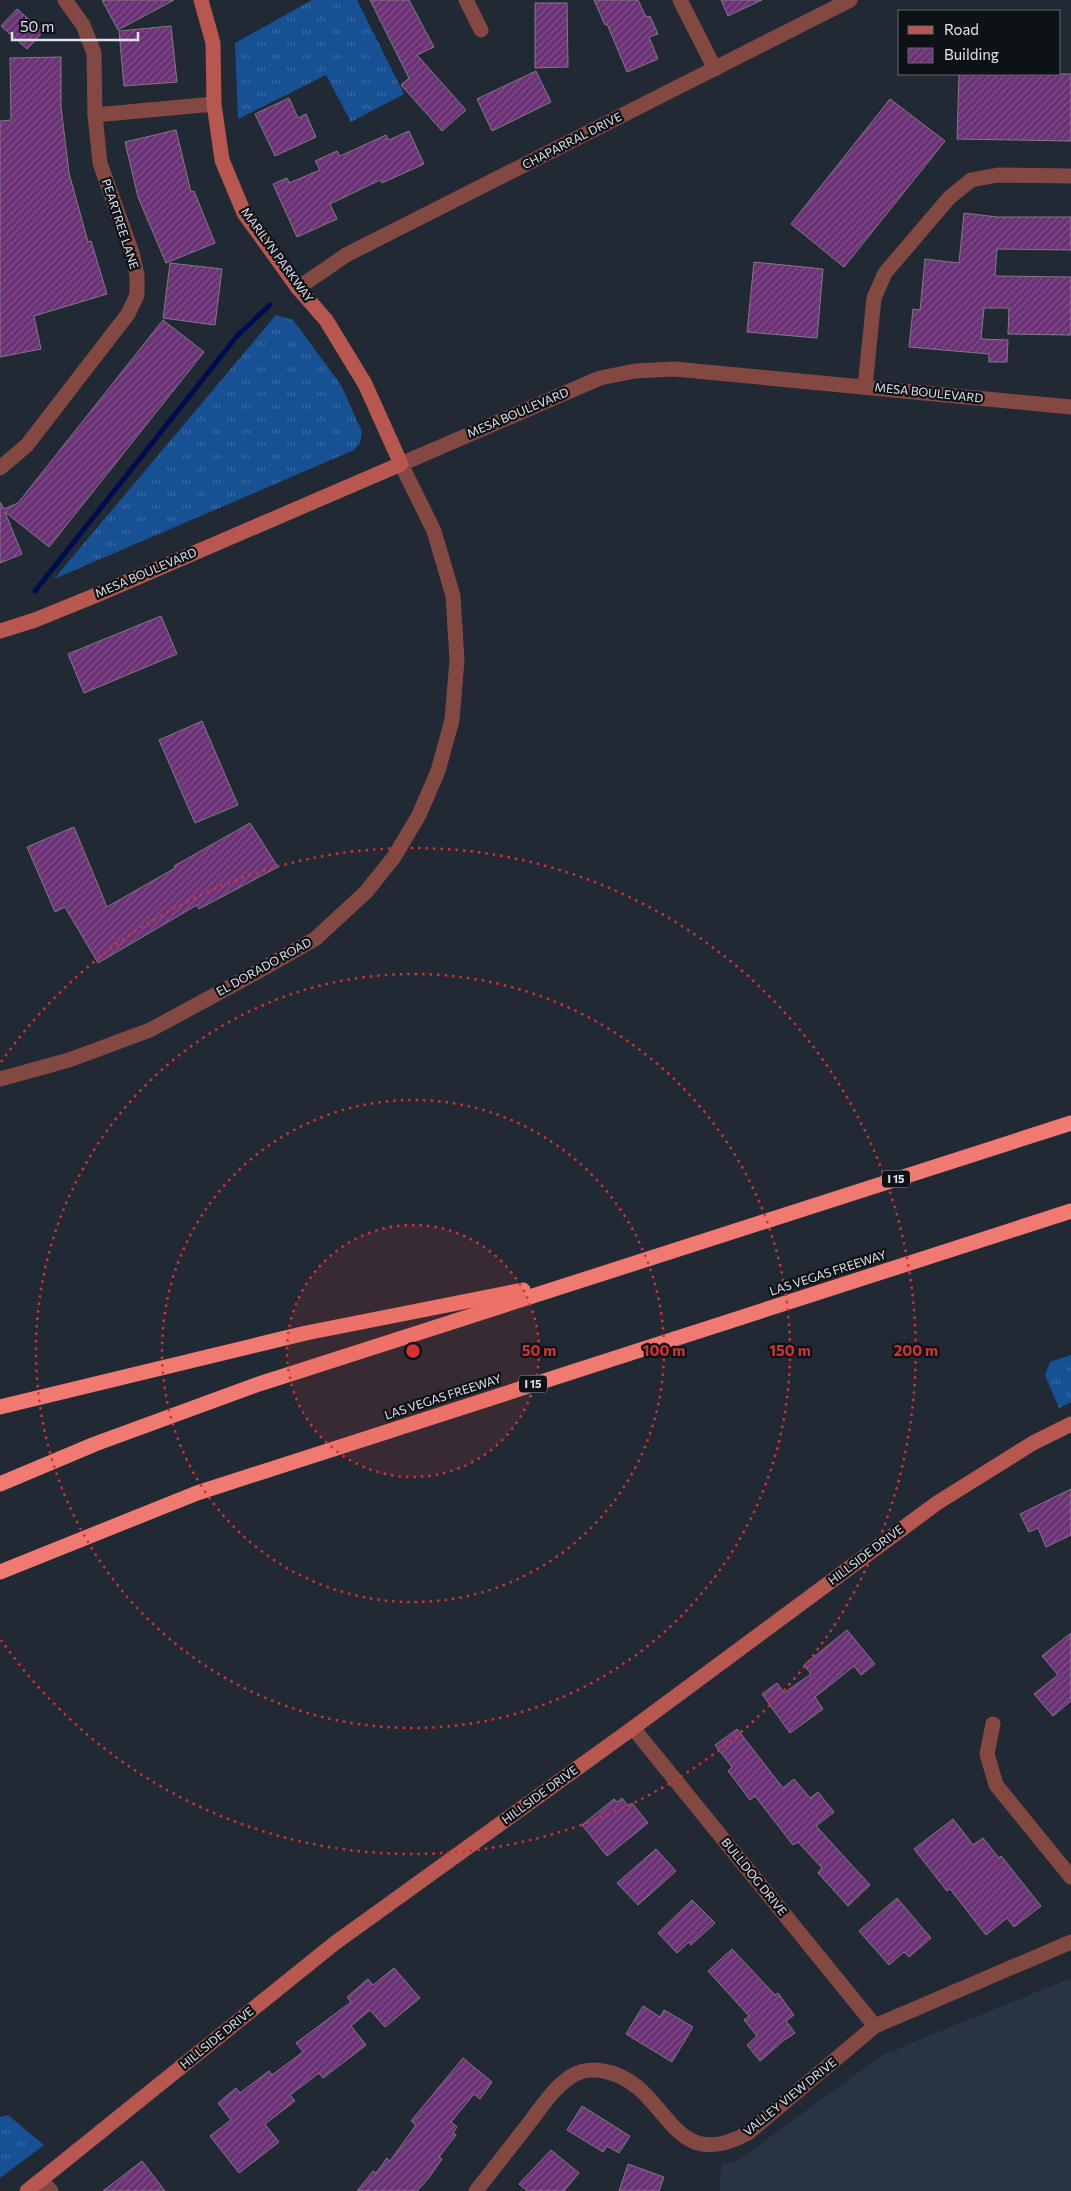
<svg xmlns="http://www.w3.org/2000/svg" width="1071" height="2191" font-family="Commissioner,sans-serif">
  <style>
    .built { fill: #283443 }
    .grass { fill: url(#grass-tufts) }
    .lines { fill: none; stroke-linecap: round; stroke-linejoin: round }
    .stream { stroke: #000b50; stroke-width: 5 }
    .building { fill: url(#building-hatch); stroke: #837885 }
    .street { stroke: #844843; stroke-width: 15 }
    .secondary { stroke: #b75750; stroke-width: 15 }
    .highway { stroke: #f07a71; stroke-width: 15 }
    .ring { fill: none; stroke: #d63132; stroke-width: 2.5; stroke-dasharray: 2.5 5 }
    .labels { text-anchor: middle; stroke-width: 4.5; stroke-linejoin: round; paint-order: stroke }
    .shield { fill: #0e1216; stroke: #9fa4aa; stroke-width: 1 }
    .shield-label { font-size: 11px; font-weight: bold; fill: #dde3ea }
    .street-label { font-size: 12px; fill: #dde3ea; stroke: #0e1216 }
    .centre { fill: #d63132; stroke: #0e1216; stroke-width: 2.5 }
    .ring-label { font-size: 15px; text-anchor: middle; font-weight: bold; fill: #d63132; stroke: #0e1216; stroke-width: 4.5; stroke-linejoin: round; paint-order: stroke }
  </style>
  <defs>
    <pattern id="grass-tufts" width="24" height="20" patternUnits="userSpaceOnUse" patternTransform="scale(1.25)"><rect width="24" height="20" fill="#175193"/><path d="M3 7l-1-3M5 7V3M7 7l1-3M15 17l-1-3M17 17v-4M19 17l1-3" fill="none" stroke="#386aa2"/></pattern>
    <pattern id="building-hatch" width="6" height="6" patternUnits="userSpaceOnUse" patternTransform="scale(1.25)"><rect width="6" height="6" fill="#6a3275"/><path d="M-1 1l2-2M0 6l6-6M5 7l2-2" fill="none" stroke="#7f5089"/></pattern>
  </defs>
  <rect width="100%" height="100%" fill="#212934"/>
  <!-- built -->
  <path class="built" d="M1071,1978V2191H719L722,2164L737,2161L882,2055Z"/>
  <!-- grass -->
  <g class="grass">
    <path d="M312,0H357L404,94L351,122L326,75L238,119L235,43Z"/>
    <path d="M276,315L293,320L341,385L362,432L360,443L354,450L54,579Z"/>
    <path d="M1071,1355V1402L1059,1408L1045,1375L1050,1362Z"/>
    <path d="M8,2115L44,2145L0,2178V2117Z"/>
  </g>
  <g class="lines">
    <!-- stream -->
    <path class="stream" d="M35,591L237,336L270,305"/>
  </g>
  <!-- building -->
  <g class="building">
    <path d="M102,0H174L118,30Z"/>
    <path d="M370,0H409L434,47L417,55L466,110L442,131L401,85L409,78Z"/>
    <path d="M594,0H638L646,17L650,16L658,34L649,37L658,59L627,72L607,24L605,25Z"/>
    <path d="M721,0H762L728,16Z"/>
    <path d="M535,3H567L568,67L535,68Z"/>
    <path d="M17,9L43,32L27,49L1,26Z"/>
    <path d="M171,26L177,82L124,86L119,31Z"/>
    <path d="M61,57V107L69,173L88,242L91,241L107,294L34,316L41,349L0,357V121L11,120L10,58Z"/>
    <path d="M536,71L551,102L492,131L477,99Z"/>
    <path d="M959,74H1071V141L957,139Z"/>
    <path d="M289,98L298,118L306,114L316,137L275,156L255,114Z"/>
    <path d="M890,99L945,141L844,267L791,224Z"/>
    <path d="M176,130L191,192L194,191L215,243L166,263L138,197L125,142Z"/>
    <path d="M409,131L424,164L382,183L380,180L330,204L337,219L297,237L273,184L287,178L289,183L320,170L315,161L337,151L340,156L386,135L389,140Z"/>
    <path d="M964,213L997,217H1071V250L997,249L995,276L1071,277V335L1008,334L1009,308H984L981,339L1008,340L1007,362H989V354L909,347L913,309L920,310L925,259L959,263Z"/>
    <path d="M754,262L823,269L817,338L747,332Z"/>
    <path d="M170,263L222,269L215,325L163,318Z"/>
    <path d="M163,320L204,352L49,547L5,512L22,554L0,563V502L4,509L18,503Z"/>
    <path d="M161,616L177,654L84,693L68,654Z"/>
    <path d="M202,721L238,805L195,823L159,740Z"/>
    <path d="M250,823L278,867L199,909L197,905L98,963L65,907L55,912L27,847L74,827L107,907L175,868L174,866Z"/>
    <path d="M1071,1489V1535L1046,1547L1038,1528L1029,1532L1020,1514Z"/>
    <path d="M847,1630L875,1664L861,1675L854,1666L815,1697L823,1709L790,1733L762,1694L777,1683L784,1693L811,1674L804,1665Z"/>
    <path d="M1071,1633V1701L1053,1716L1034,1694L1058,1675L1042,1656Z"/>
    <path d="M737,1729L783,1788L794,1779L810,1798L818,1792L834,1812L816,1826L870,1885L848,1906L818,1873L822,1868L798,1842L793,1845L755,1796L750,1800L728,1771L732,1767L715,1745Z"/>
    <path d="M622,1798L628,1806L632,1803L648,1823L607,1856L582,1825L614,1799L617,1802Z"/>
    <path d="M953,1819L973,1845L983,1838L999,1858L1001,1856L1041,1906L1014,1927L1007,1918L986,1935L950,1889L947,1891L914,1849Z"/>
    <path d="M656,1849L676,1871L638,1905L617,1883Z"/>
    <path d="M897,1898L931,1938L909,1957L904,1952L889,1965L859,1931Z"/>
    <path d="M692,1900L715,1923L691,1945L689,1942L677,1953L658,1933Z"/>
    <path d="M732,1949L775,1995L778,1993L794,2015L786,2021L795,2033L783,2041L760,2061L747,2045L757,2036L744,2020L749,2016L708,1971Z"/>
    <path d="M394,1968L420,1998L385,2027L370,2010L351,2026L366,2045L323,2078L319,2073L290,2095L295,2101L265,2124L279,2142L239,2173L210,2136L231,2120L218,2103L236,2088L240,2093L269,2071L272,2075L303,2052L296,2043L351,2002L347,1997L368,1979L373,1985Z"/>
    <path d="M643,2006L660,2017L664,2010L693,2027L672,2062L626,2034Z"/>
    <path d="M463,2058L492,2082L480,2099L474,2094L451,2122L457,2127L453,2133L456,2135L439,2157L442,2159L428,2179L417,2191H357L373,2171L376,2173L387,2158L390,2161L416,2125L411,2121Z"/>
    <path d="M582,2106L630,2136L619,2153L607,2146L603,2152L567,2130Z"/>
    <path d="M551,2150L579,2173L564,2191H527L519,2184Z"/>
    <path d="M142,2161L165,2191H103Z"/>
    <path d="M628,2164L664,2177L659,2191H619Z"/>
  </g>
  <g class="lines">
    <!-- street -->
    <g class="street">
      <path d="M466,0L481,30"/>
      <path d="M680,0L715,69"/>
      <path d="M95,115L214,104"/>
      <path d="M298,288L346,255L850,0"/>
      <path d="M865,387L874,298L885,273L949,198L971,180L998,175L1071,176"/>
      <path d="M0,468L27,445L128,314L137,295V275L132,253L100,163L95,115L94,53L83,25L65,0"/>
      <path d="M0,1079L69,1060L150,1030L248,977L315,939L366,892L394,857L419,815L438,771L452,720L457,660L453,596L434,531L401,464L600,378L635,371L675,369L1071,407"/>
      <path d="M993,1724L987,1754L996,1785L1071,1877"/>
      <path d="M633,1728L875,2026"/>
      <path d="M41,2180L51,2191"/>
      <path d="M476,2191C494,2168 512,2145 530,2122C542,2106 554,2088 570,2077C580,2070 593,2069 603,2071C670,2082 667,2178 748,2133L875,2026L1071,1942"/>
    </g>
    <!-- secondary -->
    <g class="secondary">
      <path d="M0,631L35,620L99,594L401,464L365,384L326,320L298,288L244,213L222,160L214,104L213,43L201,0"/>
      <path d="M27,2191L335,1943L633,1728L937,1503L1033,1443L1071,1424"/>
    </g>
    <!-- highway -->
    <g class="highway">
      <path d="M0,1407L306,1333L523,1290"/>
      <path d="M0,1484L95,1444L259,1384L1071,1123"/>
      <path d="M0,1572L197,1493L1071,1211"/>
    </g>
  </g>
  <!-- distance rings -->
  <circle cx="413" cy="1351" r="126" fill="#d63132" fill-opacity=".12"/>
  <g class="ring">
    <circle cx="413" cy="1351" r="126"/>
    <circle cx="413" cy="1351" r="251"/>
    <circle cx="413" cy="1351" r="377"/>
    <path d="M1 1062A503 503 0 1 1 1 1640"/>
  </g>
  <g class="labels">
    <!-- shield labels -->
    <g class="shield">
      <rect x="882" y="1170.5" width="28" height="17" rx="4"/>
      <rect x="519" y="1375.5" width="28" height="17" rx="4"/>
    </g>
    <g class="shield-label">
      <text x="896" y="1183">I 15</text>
      <text x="533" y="1388">I 15</text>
    </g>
    <!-- street labels -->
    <g class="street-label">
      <text transform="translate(572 141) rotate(-27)" y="4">CHAPARRAL DRIVE</text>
      <text transform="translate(120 224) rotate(72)" y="4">PEARTREE LANE</text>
      <text transform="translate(277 255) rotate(54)" y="4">MARILYN PARKWAY</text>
      <text transform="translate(929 393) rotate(6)" y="4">MESA BOULEVARD</text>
      <text transform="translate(518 413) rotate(-23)" y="4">MESA BOULEVARD</text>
      <text transform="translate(146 573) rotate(-23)" y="4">MESA BOULEVARD</text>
      <text transform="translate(264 967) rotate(-29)" y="4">EL DORADO ROAD</text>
      <text transform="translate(828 1273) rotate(-18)" y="4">LAS VEGAS FREEWAY</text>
      <text transform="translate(443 1397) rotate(-18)" y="4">LAS VEGAS FREEWAY</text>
      <text transform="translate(866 1555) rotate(-37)" y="4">HILLSIDE DRIVE</text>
      <text transform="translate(540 1795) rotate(-36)" y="4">HILLSIDE DRIVE</text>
      <text transform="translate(754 1877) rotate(51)" y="4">BULLDOG DRIVE</text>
      <text transform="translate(217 2038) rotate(-39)" y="4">HILLSIDE DRIVE</text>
      <text transform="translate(790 2097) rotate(-39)" y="4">VALLEY VIEW DRIVE</text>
    </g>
  </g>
  <circle cx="413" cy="1351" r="8" class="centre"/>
  <g class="ring-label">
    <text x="539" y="1356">50 m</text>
    <text x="664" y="1356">100 m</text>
    <text x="790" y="1356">150 m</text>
    <text x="916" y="1356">200 m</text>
  </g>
  <!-- legend -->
  <rect x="898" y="10" width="162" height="65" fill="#0e1216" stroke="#61666b"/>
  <rect x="908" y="26" width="25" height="8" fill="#b75750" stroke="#61666b"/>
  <text x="944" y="35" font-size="15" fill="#dde3ea">Road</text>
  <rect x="908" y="48" width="25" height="15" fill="url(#building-hatch)" stroke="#61666b"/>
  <text x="944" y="60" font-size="15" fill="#dde3ea">Building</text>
  <!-- scale -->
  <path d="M12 32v8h126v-8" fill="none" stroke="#dde3ea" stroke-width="2.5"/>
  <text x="20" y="32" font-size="15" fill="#dde3ea" stroke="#0e1216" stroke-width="4" paint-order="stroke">50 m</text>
</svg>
